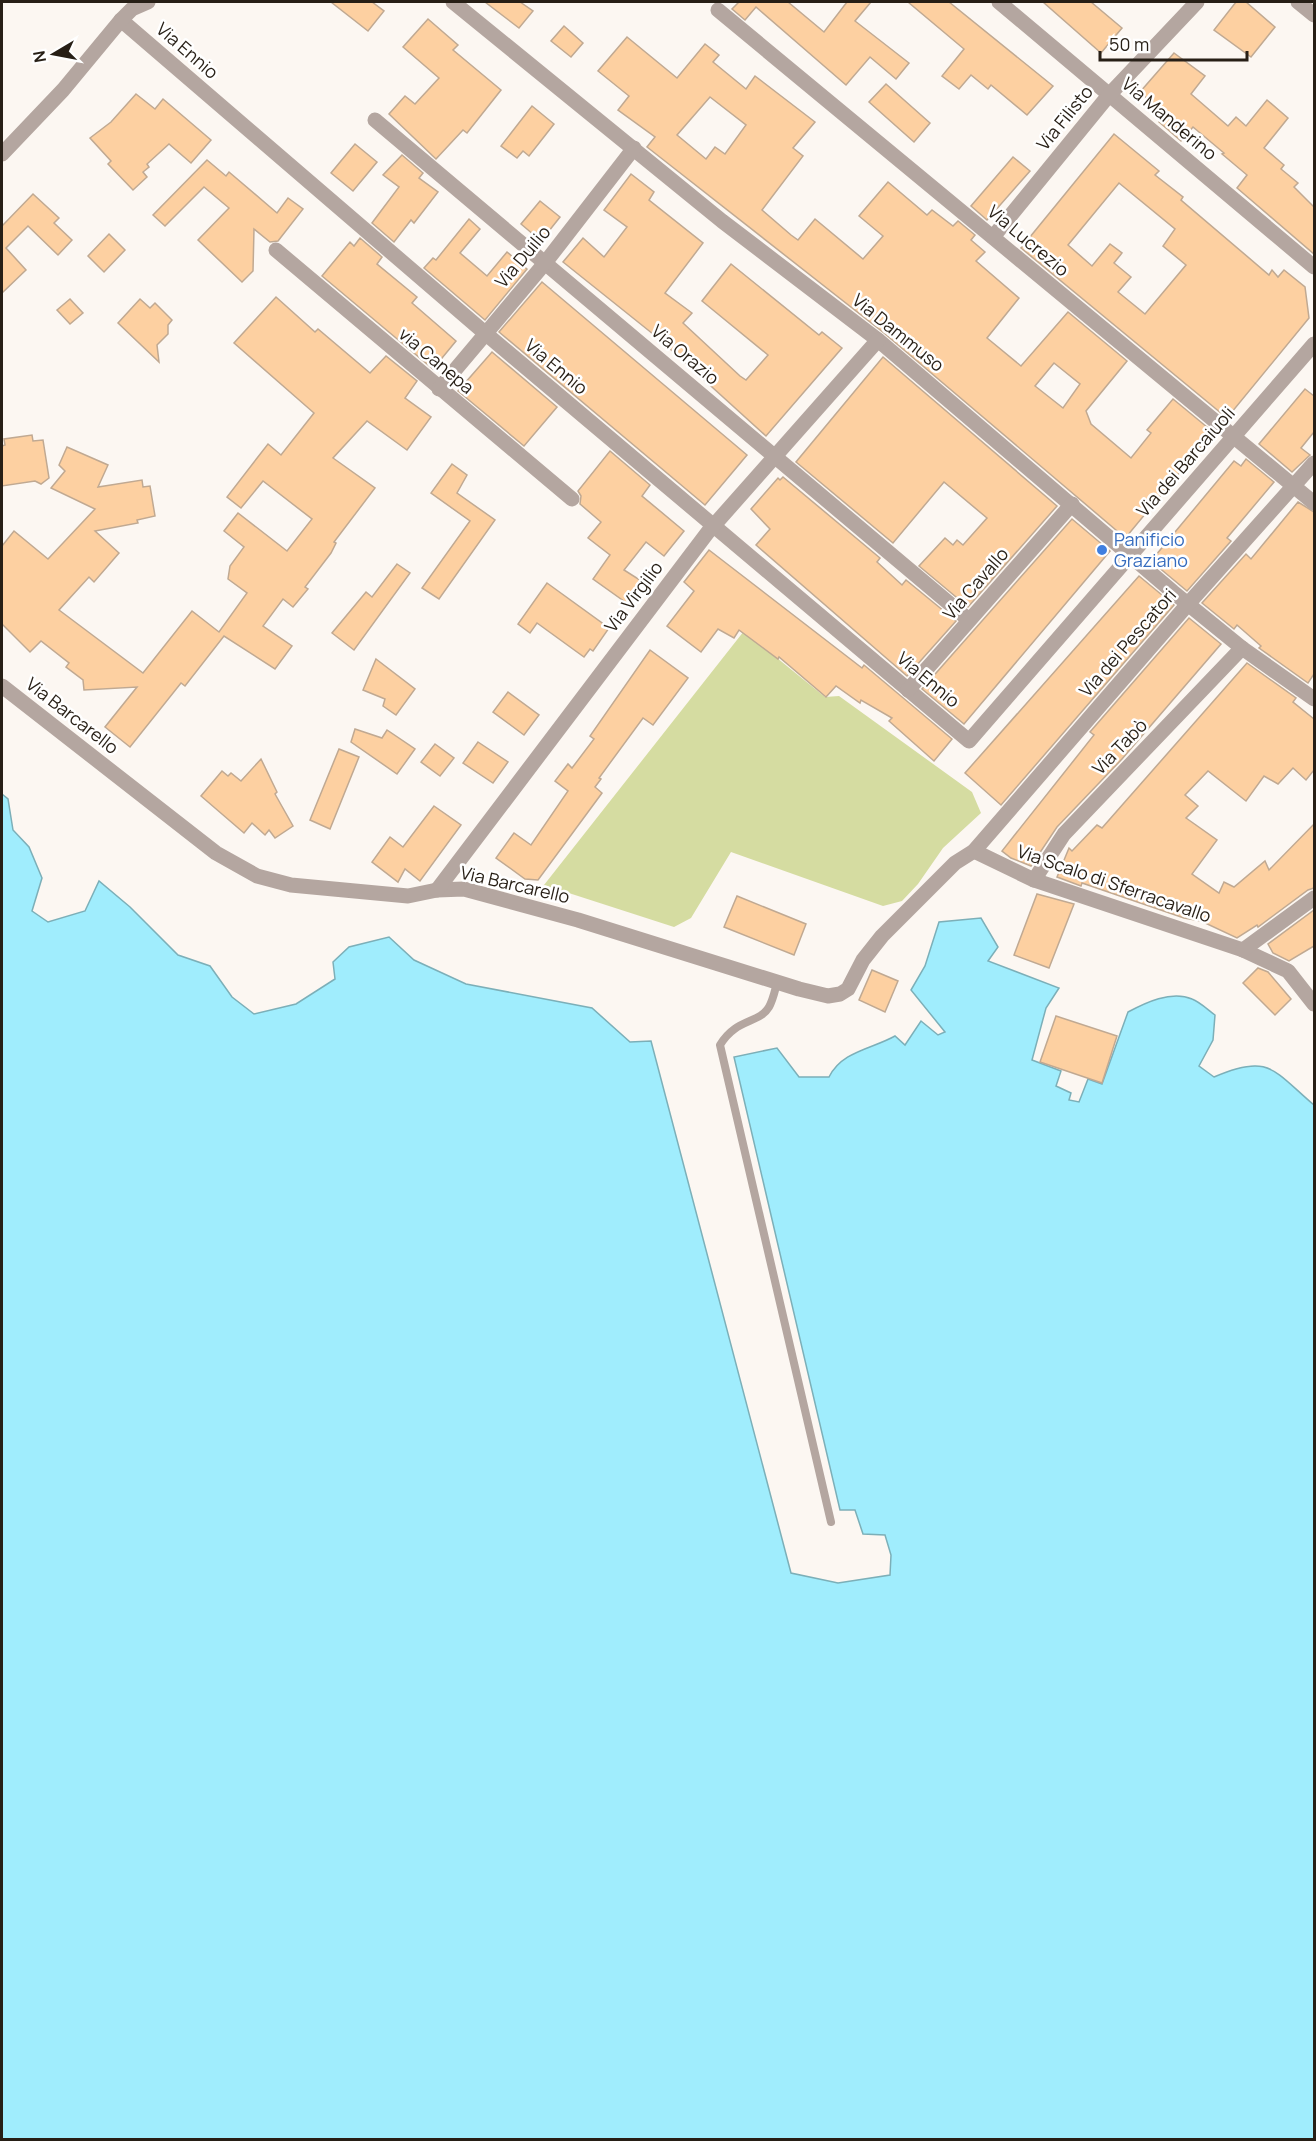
<svg xmlns="http://www.w3.org/2000/svg" width="1316" height="2141" font-family="Manrope,sans-serif">
  <style>
    .green { fill: #d5dca1 }
    .water { fill: #a0edfd; stroke: #7cafb8; stroke-width: 1.5 }
    .building { fill: #fdd0a1; stroke: #c0a992; stroke-width: 1.5; fill-rule: evenodd }
    .lines { fill: none; stroke-linecap: round; stroke-linejoin: round }
    .lane { stroke: #b4a6a0; stroke-width: 8 }
    .street { stroke: #b4a6a0; stroke-width: 15 }
    .shop-dot { fill: #3f7fe0; stroke: #fff; stroke-width: 2 }
    .labels { text-anchor: middle; stroke-width: 5; stroke-linejoin: round; paint-order: stroke }
    .street-label { font-size: 18px; fill: #271f16; stroke: #fff }
    .shop-label { font-size: 18px; fill: #366cbe; stroke: #fff; text-anchor: start }
  </style>
  <rect width="100%" height="100%" fill="#fcf7f2"/>
  <!-- green -->
  <path class="green" d="M744,631L825,697L839,696L972,792L981,813L943,848L918,884L902,901L883,906L731,852L691,918L674,927L544,885Z"/>
  <!-- water -->
  <path class="water" d="M2,794L8,799L13,830L29,847L42,878L32,911L48,922L85,911L99,881L130,907L178,955L210,966L232,997L254,1014L296,1004L335,979L333,962L349,947L389,937L414,960L466,984L592,1008L630,1042L651,1041L791,1573L838,1583L890,1575L891,1555L885,1535L863,1534L855,1510H840L734,1057L777,1048L799,1077H829C842,1051 872,1049 895,1036L905,1045L921,1021L938,1035L945,1032L911,990L925,966L939,922L981,918L998,947L988,961L1059,988L1046,1008L1032,1060L1061,1071L1056,1086L1071,1093L1069,1100L1079,1102L1088,1079L1102,1084L1128,1012C1145,1003 1171,990 1192,999C1200,1002 1208,1010 1215,1015L1213,1040L1199,1066L1214,1077C1269,1053 1273,1070 1314,1105V2139H2Z"/>
  <!-- building -->
  <g class="building">
    <path d="M331,2H372L384,11L368,31Z"/>
    <path d="M485,2H520L533,11L519,28Z"/>
    <path d="M739,2H788L824,32L847,2H871L855,21L909,63L896,79L870,57L846,85L756,7L745,20L732,9Z"/>
    <path d="M908,2H949L1053,86L1027,115L991,85L988,89L971,75L959,89L942,76L964,49Z"/>
    <path d="M1043,2H1091L1122,28L1101,53Z"/>
    <path d="M1236,2H1246L1275,27L1251,57L1214,30Z"/>
    <path d="M428,19L458,45L453,50L501,90L467,133L463,130L436,159L389,114L405,96L415,104L439,78L403,47Z"/>
    <path d="M564,26L583,43L571,57L551,41Z"/>
    <path d="M627,37L677,78L705,44L719,55L713,62L746,89L755,76L815,122L793,148L803,156L762,210L791,235L798,240L815,219L863,259L883,236L859,216L888,182L927,215L932,210L953,226L958,221L975,235L971,240L985,252L976,261L1019,298L987,338L1021,366L1068,312L1127,361L1086,411L1091,424L1131,458L1151,433L1147,430L1173,399L1213,432L1127,536H1123L884,333L647,147L655,137L618,110L629,96L598,71ZM710,97L746,125L725,154L715,147L706,159L677,135ZM1054,363L1080,384L1063,408L1035,386Z"/>
    <path d="M1174,53L1205,76L1191,94L1228,126L1236,117L1246,126L1267,100L1288,118L1264,148L1284,165L1281,169L1298,183L1294,187L1314,207V254L1237,188L1247,175L1222,154L1224,153L1193,127L1181,141L1159,122L1165,115L1140,92Z"/>
    <path d="M886,84L930,123L914,142L869,102Z"/>
    <path d="M136,94L155,109L163,99L211,140L191,163L169,144L147,164L149,167L143,172L147,177L133,190L108,164L111,161L90,138L111,122Z"/>
    <path d="M532,106L554,124L529,156L523,151L517,158L501,146Z"/>
    <path d="M1114,134L1159,171L1155,175L1183,197L1181,200L1269,275L1272,270L1278,277L1284,270L1305,287L1309,318L1227,418L1021,248ZM1119,183L1175,229L1163,246L1186,265L1145,314L1118,292L1131,277L1114,263L1122,253L1110,244L1092,266L1068,245Z"/>
    <path d="M355,144L377,162L353,191L331,173Z"/>
    <path d="M402,155L423,173L419,178L438,192L414,223L411,220L394,242L372,223L399,187L383,175Z"/>
    <path d="M1013,157L1030,171L987,220L971,206Z"/>
    <path d="M207,160L226,176L229,172L277,213L288,198L303,209L278,241L270,242L254,229L253,271L242,282L198,240L229,208L204,187L165,226L153,215Z"/>
    <path d="M631,174L654,192L649,200L703,243L665,293L692,313L683,323L740,376L746,380L768,355L702,301L731,264L819,335L822,332L842,348L766,436L658,338L563,262L583,238L604,257L627,227L604,210Z"/>
    <path d="M33,194L59,218L54,223L72,240L58,255L28,226L6,248L26,270L2,293V226Z"/>
    <path d="M540,201L560,217L541,241L521,224Z"/>
    <path d="M469,219L480,229L460,253L487,276L507,252L527,269L485,320L424,268L433,258L436,260Z"/>
    <path d="M109,234L125,250L104,272L88,256Z"/>
    <path d="M360,238L382,257L377,264L417,297L412,303L456,341L433,369L322,276L350,242L354,246Z"/>
    <path d="M542,282L747,455L705,505L499,332Z"/>
    <path d="M276,297L315,332L318,329L370,373L386,356L417,381L405,398L431,417L407,450L367,421L333,458L375,488L334,542L336,543L331,553L305,587L308,589L293,607L283,599L263,626L292,646L275,669L224,636L185,686L181,683L130,747L105,727L137,687L84,690L83,680L66,667L69,663L41,641L30,652L2,624V546L14,531L48,559L95,509L51,488L65,471L59,465L67,447L108,465L98,487L142,480L143,487L150,486L155,516L137,520L138,523L95,531L119,553L94,582L89,577L59,610L143,673L192,611L219,632L247,593L228,579L230,566L244,547L224,531L238,513L287,551L312,519L263,481L241,508L227,497L268,444L281,455L314,413L234,343Z"/>
    <path d="M70,299L83,313L70,324L57,310Z"/>
    <path d="M140,299L150,308L155,303L172,320L168,325V334L157,345L159,362L118,323Z"/>
    <path d="M492,352L557,407L524,446L458,391Z"/>
    <path d="M883,357L1057,506L968,607L919,566L945,538L953,545L957,540L963,545L987,518L944,482L893,543L796,462Z"/>
    <path d="M1305,389L1314,396V432L1301,448L1310,455L1292,472L1259,444Z"/>
    <path d="M32,435L33,441L43,440L49,478L41,484L35,481L2,486V446L5,445L4,439Z"/>
    <path d="M610,451L650,485L642,496L684,531L664,556L646,542L624,570L643,582L628,604L593,579L610,555L588,538L601,522L580,504L581,496L578,491Z"/>
    <path d="M1246,459L1274,482L1227,538L1231,541L1187,591L1151,561L1234,461L1241,466Z"/>
    <path d="M452,464L467,475L457,493L495,520L439,599L422,588L470,521L431,493Z"/>
    <path d="M783,477L880,558L877,562L902,585L906,580L956,621L907,676L756,545L770,529L751,509L778,478L780,480Z"/>
    <path d="M1298,502L1314,512V674L1308,683L1259,648L1261,646L1237,625L1234,629L1202,603L1246,554L1251,559Z"/>
    <path d="M1072,519L1110,551L964,724L922,689Z"/>
    <path d="M709,550L862,668L864,665L952,739L934,761L889,721L892,718L861,700L860,703L836,686L826,697L779,657L778,659L739,630L734,638L718,629L701,652L667,626L694,591L684,582Z"/>
    <path d="M397,564L410,573L354,650L332,633L366,592L372,597Z"/>
    <path d="M1139,576L1174,605L1001,805L965,773Z"/>
    <path d="M547,583L609,628L593,651L590,649L584,657L537,623L530,633L518,624Z"/>
    <path d="M1189,618L1221,644L1122,759L1057,827L1031,866L1011,858L1002,851L1094,735L1090,732Z"/>
    <path d="M650,650L688,678L653,725L643,718L599,778L601,779L595,787L602,793L538,880L525,879L496,858L514,833L531,845L568,791L555,781L568,764L572,768L594,739L590,736Z"/>
    <path d="M376,659L415,689L396,715L383,706L385,699L363,690Z"/>
    <path d="M1247,663L1296,698L1293,702L1314,719V770L1306,780L1293,768L1278,784L1264,776L1246,801L1208,771L1185,795L1198,806L1186,818L1217,840L1192,874L1219,893L1224,882L1234,887L1265,861L1269,870L1314,824V888L1308,890L1258,927L1257,925L1237,938L1201,921L1184,918L1082,883L1081,886L1057,877L1069,848L1072,851L1097,825L1102,828Z"/>
    <path d="M508,692L539,715L524,735L493,712Z"/>
    <path d="M355,729L382,738L387,730L415,749L397,774L351,742Z"/>
    <path d="M478,742L508,762L493,783L463,763Z"/>
    <path d="M435,744L454,758L440,776L421,762Z"/>
    <path d="M339,749L359,757L330,829L310,820Z"/>
    <path d="M261,759L277,792L275,794L293,826L275,838L269,830L265,835L252,823L244,833L201,796L222,771L228,776L231,773L241,781Z"/>
    <path d="M434,806L461,825L420,881L405,869L398,882L372,862L390,837L403,847Z"/>
    <path d="M1037,894L1074,904L1049,968L1014,955Z"/>
    <path d="M737,896L806,924L794,955L724,927Z"/>
    <path d="M1314,910V946L1289,961L1273,953L1268,944Z"/>
    <path d="M1258,968L1268,972L1291,999L1275,1015L1243,983Z"/>
    <path d="M872,970L898,981L885,1012L859,1000Z"/>
    <path d="M1056,1016L1117,1036L1102,1083L1040,1062Z"/>
  </g>
  <g class="lines">
    <!-- lane -->
    <path class="lane" d="M777,983C775,990 773,1000 769,1007C759,1024 736,1018 720,1045L831,1522"/>
    <!-- street -->
    <g class="street">
      <path d="M453,2L722,221L878,340L1173,592L1242,648L1314,699"/>
      <path d="M999,2L1314,267"/>
      <path d="M1298,2L1314,15"/>
      <path d="M718,10L1314,503"/>
      <path d="M121,20L485,333L969,741L1314,344"/>
      <path d="M375,120L969,620"/>
      <path d="M2,154L63,90L121,20L132,9L148,2"/>
      <path d="M993,237L1109,95L1197,2"/>
      <path d="M276,250L572,499"/>
      <path d="M439,389L545,263L634,148"/>
      <path d="M2,686L216,853L257,876L291,885L408,896L437,890L464,889L578,920L799,989L828,996L840,994L848,989L863,960L882,936L955,863L974,851L1188,604L1314,463"/>
      <path d="M908,690L1072,504"/>
      <path d="M974,851L1034,880L1243,950L1288,971L1314,1004"/>
      <path d="M1034,880L1064,834L1242,648"/>
      <path d="M437,890L708,532L878,340"/>
      <path d="M1243,950L1314,898"/>
    </g>
  </g>
  <!-- markers -->
  <circle class="shop-dot" cx="1102" cy="550" r="6"/>
  <g class="labels">
    <!-- street labels -->
    <g class="street-label">
      <text transform="translate(187 51) rotate(41)" y="6">Via Ennio</text>
      <text transform="translate(1065 118) rotate(-51)" y="6">Via Filisto</text>
      <text transform="translate(1169 119) rotate(40)" y="6">Via Manderino</text>
      <text transform="translate(1028 241) rotate(40)" y="6">Via Lucrezio</text>
      <text transform="translate(523 257) rotate(-50)" y="6">Via Duilio</text>
      <text transform="translate(898 333) rotate(39)" y="6">Via Dammuso</text>
      <text transform="translate(685 355) rotate(40)" y="6">Via Orazio</text>
      <text transform="translate(436 361) rotate(40)" y="6">via Canepa</text>
      <text transform="translate(556 367) rotate(40)" y="6">Via Ennio</text>
      <text transform="translate(1186 462) rotate(-49)" y="6">Via dei Barcaiuoli</text>
      <text transform="translate(976 584) rotate(-49)" y="6">Via Cavallo</text>
      <text transform="translate(634 597) rotate(-53)" y="6">Via Virgilio</text>
      <text transform="translate(1128 643) rotate(-49)" y="6">Via dei Pescatori</text>
      <text transform="translate(928 680) rotate(40)" y="6">Via Ennio</text>
      <text transform="translate(72 716) rotate(38)" y="6">Via Barcarello</text>
      <text transform="translate(1120 747) rotate(-46)" y="6">Via Tabò</text>
      <text transform="translate(1114 884) rotate(19)" y="6">Via Scalo di Sferracavallo</text>
      <text transform="translate(515 885) rotate(13)" y="6">Via Barcarello</text>
    </g>
    <!-- shop labels -->
    <g class="shop-label">
      <text x="1114" y="546">Panificio<tspan x="1114" dy="21">Graziano</tspan></text>
    </g>
  </g>
  <!-- border -->
  <rect width="1316" height="2141" fill="none" stroke="#271f16" stroke-width="6"/>
  <!-- north arrow -->
  <g transform="translate(54 54) rotate(260)" stroke="#ffffff" stroke-width="4.5" paint-order="stroke">
  <path d="M0-4.5L10 22L0 15L-10 22Z" fill="#271f16"/>
  <text y="-9" font-size="16" font-weight="bold" text-anchor="middle" fill="#271f16">N</text>
  </g>
  <!-- scale -->
  <path d="M1100 51v9h147v-9" fill="none" stroke="#271f16" stroke-width="3"/>
  <text x="1109" y="51" font-size="18" fill="#271f16" stroke="#ffffff" stroke-width="4.5" paint-order="stroke">50 m</text>
</svg>
